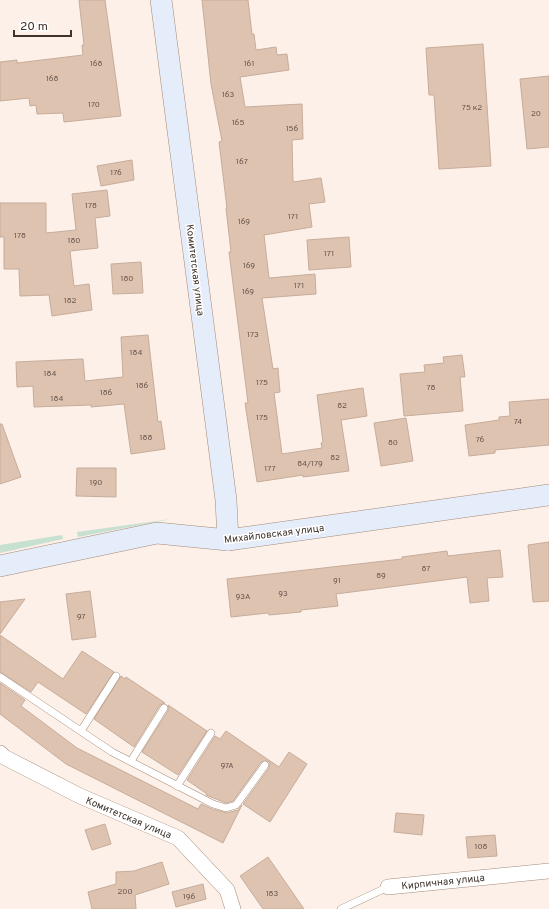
<svg xmlns="http://www.w3.org/2000/svg" width="549" height="909" font-family="Overpass,sans-serif">
  <style>
    .green { fill: #c7e1d0 }
    .building { fill: #dfc3b1; stroke: #c7ac9a }
    .lines { fill: none; stroke-linecap: round; stroke-linejoin: round }
    .lane-casing { stroke: #a58b7a; stroke-width: 8 }
    .street-casing { stroke: #a58b7a; stroke-width: 16 }
    .secondary-casing { stroke: #a58b7a; stroke-width: 22 }
    .lane { stroke: #fff; stroke-width: 7 }
    .street { stroke: #fff; stroke-width: 15 }
    .secondary { stroke: #e5ecfa; stroke-width: 21 }
    .labels { text-anchor: middle; stroke-width: 3; stroke-linejoin: round; paint-order: stroke }
    .number-label { font-size: 8px; fill: #67574d }
    .street-label { font-size: 10px; fill: #3f332c; stroke: #fff }
  </style>
  <rect width="100%" height="100%" fill="#fcf0e8"/>
  <!-- green -->
  <g class="green">
    <path d="M171,519L78,537L77,532Z"/>
    <path d="M62,535L63,539L0,553V545Z"/>
  </g>
  <!-- building -->
  <g class="building">
    <path d="M79,0H105L121,116L64,122L63,113L37,114L36,105L30,106L29,98L0,101V62L17,60V63L83,55L82,45H84Z"/>
    <path d="M202,0H248L252,34H254L256,50L276,47L277,55L287,54L289,70L240,77L245,107L302,104L303,139L292,140L293,182L321,178L325,202L309,204L312,227L264,235L269,278L315,274L316,294L262,298L273,369L278,368L280,392L274,393L282,454L322,448L321,443L323,442L317,395L363,388L367,416L341,420L349,471L303,477V475L257,482L245,403H248L229,252H231L226,208H227L219,142L222,141L211,84Z"/>
    <path d="M483,44L491,166L439,169L434,95H429L426,48Z"/>
    <path d="M549,76V147L527,149L520,79Z"/>
    <path d="M132,160L134,180L101,186L97,166Z"/>
    <path d="M107,190L110,216L95,218L98,248L70,251L74,286L89,284L92,310L52,316L49,295L20,296L19,269H4V237H0V203H46V233L76,230L72,194Z"/>
    <path d="M349,237L351,267L309,270L307,240Z"/>
    <path d="M141,262L143,293L113,294L111,264Z"/>
    <path d="M148,335L158,422L161,421L165,449L131,454L124,404L91,407V405L34,407L33,386L17,387L16,362L83,359L85,381L123,377L121,337Z"/>
    <path d="M462,355L465,377H460L463,411L404,416L400,374L425,372L424,365L444,363L443,357Z"/>
    <path d="M549,399V445L495,450V453L469,456L465,425L499,420V417L510,416L509,402Z"/>
    <path d="M406,418L413,461L381,466L374,423Z"/>
    <path d="M0,424H2L21,477L0,484Z"/>
    <path d="M77,468H116V497L76,496Z"/>
    <path d="M549,542V601L533,602L528,545Z"/>
    <path d="M500,550L503,577L487,578L489,601L470,603L467,577L336,594L338,606L301,610V612L269,615L268,613L231,617L227,579L402,559V557L447,551L448,556Z"/>
    <path d="M90,591L96,637L72,640L66,594Z"/>
    <path d="M25,599L0,634V602Z"/>
    <path d="M0,635L63,679L82,651L114,672L86,714L38,682L31,692L0,672Z"/>
    <path d="M121,676L125,679L126,677L165,703L160,705L134,747L94,719Z"/>
    <path d="M0,683L25,700L21,706L77,748L198,809L201,804L212,809L227,813L238,810L242,805L223,843L66,764L0,714Z"/>
    <path d="M168,705L207,731L178,775L142,752L168,711Z"/>
    <path d="M226,731L279,767L289,752L307,764L270,822L243,804L269,768L270,763L268,761L261,762L233,801L226,803L206,795L207,794L187,780L215,736L220,739Z"/>
    <path d="M396,813L424,815L422,835L394,832Z"/>
    <path d="M105,824L111,844L92,850L85,830Z"/>
    <path d="M495,835L497,856L468,858L466,837Z"/>
    <path d="M268,857L304,909H263L240,876Z"/>
    <path d="M162,862L169,884L135,895L136,909H92L88,892L116,884V872L134,871Z"/>
    <path d="M203,884L206,899L176,907L172,892Z"/>
  </g>
  <g class="lines">
    <defs>
      <g id="lane">
        <path d="M0,677L112,752L213,804L226,808L236,805L265,765"/>
        <path d="M81,731L116,676"/>
        <path d="M131,761L164,708"/>
        <path d="M177,786L211,733"/>
        <path d="M341,909L388,887"/>
      </g>
      <g id="street">
        <path d="M0,753L4,757L80,796L178,838L227,890L233,909"/>
        <path d="M388,887L549,871"/>
      </g>
      <g id="secondary">
        <path d="M161,0L226,500L228,540"/>
        <path d="M0,566L157,533L228,540L549,495"/>
      </g>
    </defs>
    <!-- lane casing -->
    <use href="#lane" class="lane-casing"/>
    <!-- street casing -->
    <use href="#street" class="street-casing"/>
    <!-- secondary casing -->
    <use href="#secondary" class="secondary-casing"/>
    <!-- lane -->
    <use href="#lane" class="lane"/>
    <!-- street -->
    <use href="#street" class="street"/>
    <!-- secondary -->
    <use href="#secondary" class="secondary"/>
  </g>
  <g class="labels">
    <!-- number labels -->
    <g class="number-label">
      <text x="96" y="66">168</text>
      <text x="249" y="66">161</text>
      <text x="52" y="81">168</text>
      <text x="228" y="97">163</text>
      <text x="94" y="107">170</text>
      <text x="472" y="110">75 к2</text>
      <text x="536" y="116">20</text>
      <text x="238" y="125">165</text>
      <text x="292" y="131">156</text>
      <text x="242" y="164">167</text>
      <text x="116" y="175">176</text>
      <text x="91" y="208">178</text>
      <text x="293" y="219">171</text>
      <text x="244" y="224">169</text>
      <text x="20" y="238">178</text>
      <text x="74" y="243">180</text>
      <text x="329" y="256">171</text>
      <text x="249" y="268">169</text>
      <text x="127" y="281">180</text>
      <text x="299" y="288">171</text>
      <text x="248" y="294">169</text>
      <text x="70" y="303">182</text>
      <text x="253" y="337">173</text>
      <text x="136" y="355">184</text>
      <text x="50" y="376">184</text>
      <text x="262" y="385">175</text>
      <text x="142" y="388">186</text>
      <text x="431" y="390">78</text>
      <text x="106" y="395">186</text>
      <text x="57" y="401">184</text>
      <text x="342" y="408">82</text>
      <text x="262" y="420">175</text>
      <text x="518" y="424">74</text>
      <text x="146" y="440">188</text>
      <text x="480" y="442">76</text>
      <text x="393" y="445">80</text>
      <text x="335" y="460">82</text>
      <text x="310" y="466">84/179</text>
      <text x="270" y="471">177</text>
      <text x="96" y="485">190</text>
      <text x="426" y="571">87</text>
      <text x="381" y="578">89</text>
      <text x="337" y="583">91</text>
      <text x="283" y="596">93</text>
      <text x="243" y="599">93А</text>
      <text x="81" y="619">97</text>
      <text x="227" y="768">97А</text>
      <text x="481" y="849">108</text>
      <text x="125" y="894">200</text>
      <text x="272" y="896">183</text>
      <text x="189" y="899">196</text>
    </g>
    <!-- street labels -->
    <g class="street-label">
      <text transform="translate(196 270) rotate(83)" y="4">Комитетская улица</text>
      <text transform="translate(274 533) rotate(-7)" y="4">Михайловская улица</text>
      <text transform="translate(129 817) rotate(23)" y="4">Комитетская улица</text>
      <text transform="translate(443 881) rotate(-6)" y="4">Кирпичная улица</text>
    </g>
  </g>
  <!-- scale -->
  <path d="M14 30v6h57v-6" fill="none" stroke="#3f332c" stroke-width="2"/>
  <text x="20" y="30" font-size="12" fill="#3f332c" stroke="#ffffff" stroke-width="3" paint-order="stroke">20 m</text>
</svg>
